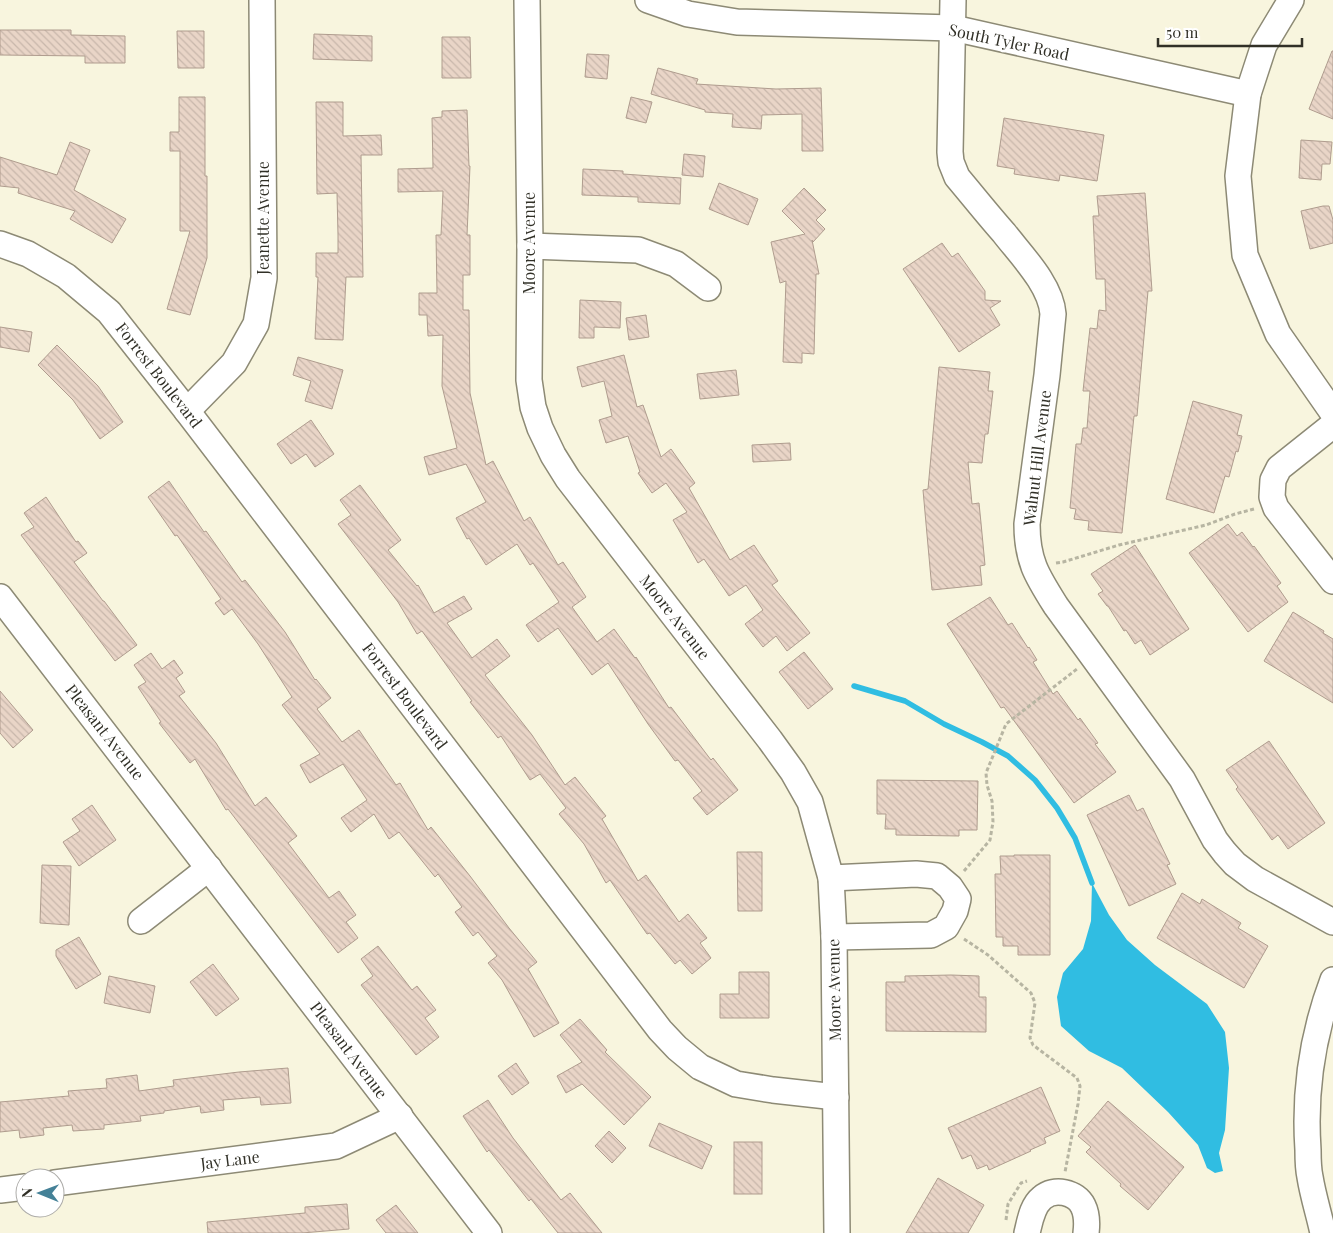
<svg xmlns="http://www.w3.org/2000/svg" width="1333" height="1233" font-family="'Playfair Display',serif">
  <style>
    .water { fill: #30bde2 }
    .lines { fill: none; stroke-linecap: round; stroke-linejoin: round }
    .stream { stroke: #30bde2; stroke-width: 5.5 }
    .building { fill: url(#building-back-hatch); stroke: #af9c8e }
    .minor-casing { stroke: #8d8a75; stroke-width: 28 }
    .path { stroke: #b7b5a2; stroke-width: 3; stroke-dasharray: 4 2.5; stroke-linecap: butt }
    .minor { stroke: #fff; stroke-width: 25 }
    .labels { text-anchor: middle; stroke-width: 5; stroke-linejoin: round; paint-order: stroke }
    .street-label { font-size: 16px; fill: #313027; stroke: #fff }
  </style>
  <defs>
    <pattern id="building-back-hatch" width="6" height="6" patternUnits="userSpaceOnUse" patternTransform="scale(1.25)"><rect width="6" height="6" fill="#e9d5c7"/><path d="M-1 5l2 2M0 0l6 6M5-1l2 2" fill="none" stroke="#c8b7ab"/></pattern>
  </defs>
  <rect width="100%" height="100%" fill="#f8f5de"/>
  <!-- water -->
  <path class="water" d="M1092,883L1109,915L1127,940L1155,965L1207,1004L1225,1032L1229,1068L1225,1130L1219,1153L1223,1171L1215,1173L1207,1168L1198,1145L1168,1112L1122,1068L1089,1051L1061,1026L1057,997L1063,973L1083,949L1091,921Z"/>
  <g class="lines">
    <!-- stream -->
    <path class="stream" d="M854,686L905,701L944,724L982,742L1008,756L1035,780L1057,808L1075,838L1092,883"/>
  </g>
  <!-- building -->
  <g class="building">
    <path d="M0,30H71V35L125,36V63H85V56L0,55Z"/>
    <path d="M177,31H204V68H178Z"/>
    <path d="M314,34L372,36V61L313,59Z"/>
    <path d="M442,37H470L471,78H442Z"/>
    <path d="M1332,51H1333V119L1309,109Z"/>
    <path d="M587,54L609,55L607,79L585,77Z"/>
    <path d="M658,68L698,79L696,84L776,89L821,88L823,151H802V114L762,115L761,129L732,127L733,114L705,112V110L651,94Z"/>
    <path d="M179,97H205V176H207V258L190,315L167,309L190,231H180V151H170V132H179Z"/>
    <path d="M631,97L652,102L646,123L626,118Z"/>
    <path d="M316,102H343V136L381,135L382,155H361L363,277H346L343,340L315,339L318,277H316V253H338V235L337,193L317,194Z"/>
    <path d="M467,110L469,166H470L467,235H470V275H463V310H469L470,393L486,465L493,461L524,521L530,517L558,565L563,562L586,597L572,607L597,642L614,629L635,658L636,657L669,708L671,707L711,760L713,758L738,790L707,815L693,798L702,791L678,760L675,761L648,724L608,663L592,675L558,628L538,642L526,625L559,602L533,563L530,565L517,544L486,565L469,538L467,539L456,518L486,502L466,464L429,475L424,457L457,448L442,386L443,335L428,336L427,315H419V293H437L436,235H441L443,191L398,192V169L433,168L432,118L442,117V111Z"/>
    <path d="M1004,118L1104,135L1097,181L1060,175L1059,181L1014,174L1015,169L997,166Z"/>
    <path d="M1301,140L1332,142L1330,164H1322L1321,180L1299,178Z"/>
    <path d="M70,142L90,150L74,190L126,219L112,243L70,219L75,211L18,193L19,188L0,186V157L57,175Z"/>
    <path d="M684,154L705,156L703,177L682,175Z"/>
    <path d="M583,169L623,171V174L681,178L680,204L638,202V197L582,195Z"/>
    <path d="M719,183L758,199L748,225L709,209Z"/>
    <path d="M804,188L826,210L816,220L825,229L813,242L812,240L819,274H816L814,354L802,353V363L783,362L786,281L780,283L771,242L805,234L782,211Z"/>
    <path d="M1145,193L1152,291H1148L1137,416H1134L1122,533L1088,530L1089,521L1074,519L1076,509L1070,508L1076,444H1081L1083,428H1087L1090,391H1083L1090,328L1097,329L1099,310L1106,311L1105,279H1096L1093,216H1099L1097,196Z"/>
    <path d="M1323,206H1329L1333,220V243L1310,249L1301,211Z"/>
    <path d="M942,243L952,257L958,253L985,291V300L1001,301L990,308L1000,325L959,352L903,269Z"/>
    <path d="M580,300L621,302L620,328L594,327V338H579Z"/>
    <path d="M646,315L649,337L629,340L626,318Z"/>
    <path d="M0,327L32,332L29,352L0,347Z"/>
    <path d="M57,345L98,386L123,422L100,439L73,400L38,365Z"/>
    <path d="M624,355L637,407L643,405L661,457L671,449L695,483L689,488L730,560L754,545L778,581L772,585L810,633L787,651L776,636L763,647L745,624L763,610L746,585L729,596L704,559L698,563L673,520L687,512L666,483L652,493L638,473L640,472L628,436L606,443L599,420L612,416L604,381L582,387L577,367Z"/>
    <path d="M298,357L343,370L332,409L305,401L311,381L293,375Z"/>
    <path d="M939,367L990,372L988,391H993L988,434H985L982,463L968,462L972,504L979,503L981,523L985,565L980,566L982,585L932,590L923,490L928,489Z"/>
    <path d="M736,370L739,395L700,399L697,374Z"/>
    <path d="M1193,401L1242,415L1237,435L1242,436L1238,452L1236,451L1229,477L1225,476L1214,513L1166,499Z"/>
    <path d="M311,420L334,454L315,467L306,454L291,464L277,444Z"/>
    <path d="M790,443L791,460L753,462L752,445Z"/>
    <path d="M169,481L204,532L206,531L242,582L245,580L285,632L315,680L316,679L331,698L317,709L342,742L359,730L396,785L400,783L428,830L431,827L470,876L509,928L537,962L528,969L559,1023L534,1037L502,980L488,963L497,956L478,932L473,936L455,912L462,907L438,874L435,877L399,832L389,839L374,814L351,832L341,818L367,800L343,764L310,783L300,765L320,754L282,705L292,697L258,644L232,609L224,615L215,603L221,599L177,535L175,536L148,497Z"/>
    <path d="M360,485L401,540L388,550L417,586L418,585L434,613L464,596L472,609L447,623L472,658L497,639L510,656L485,675L532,735L565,785L575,777L606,816L602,819L638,881L646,875L679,922L688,914L707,938L700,943L711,958L692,974L680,960L675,964L650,933L647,934L610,880L606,883L584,844L559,814L566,808L540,774L530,780L501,736L498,738L470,702L472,701L422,631L417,634L398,602L338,524L351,515L340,500Z"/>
    <path d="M46,497L76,542L78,541L87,553L74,562L103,601H104L137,645L115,661L21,535L34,527L24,513Z"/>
    <path d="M1228,524L1237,536L1242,532L1253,547L1254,546L1281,583L1277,586L1288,602L1248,632L1189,553Z"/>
    <path d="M1135,545L1189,629L1150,655L1141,640L1135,644L1126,630L1124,631L1108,606H1107L1098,594L1103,591L1091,574Z"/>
    <path d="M990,597L1008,625L1012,623L1028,648L1029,647L1037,660L1033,662L1053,694L1057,691L1078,720L1080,718L1098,743L1095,744L1116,772L1074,803L1004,707L1001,708L947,624Z"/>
    <path d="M1293,612L1324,631L1323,633L1333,639V703L1264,661Z"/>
    <path d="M804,652L833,689L808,709L779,672Z"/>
    <path d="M151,653L162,669L174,660L183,673L176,678L185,692L179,696L216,743L255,806L266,797L297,836L288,843L329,898L339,891L356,915L346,922L358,938L338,953L228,809L226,810L195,759L190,763L159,723L161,722L138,687L146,682L134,665Z"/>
    <path d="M0,691L33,730L13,748L0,733Z"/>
    <path d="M1269,741L1325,823L1288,849L1278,835L1272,840L1236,789L1238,787L1226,770Z"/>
    <path d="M877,780L978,781L977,830H959V836L896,835V829H885L886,814H877Z"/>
    <path d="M1129,795L1137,811L1143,808L1170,864L1167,865L1176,884L1129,906L1087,815Z"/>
    <path d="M92,805L116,840L79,866L63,842L80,831L72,819Z"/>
    <path d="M737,852H762V911H738Z"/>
    <path d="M1014,855H1050V955H1018V946H1003V937H996L995,874H1001L1000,856H1014Z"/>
    <path d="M42,865L71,866L69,925L40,923Z"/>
    <path d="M1182,893L1200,904L1202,899L1241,923L1238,928L1268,946L1244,988L1157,938Z"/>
    <path d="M79,937L101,974L76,989L56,956V950Z"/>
    <path d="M378,946L412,990L417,986L436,1010L425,1018L439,1037L416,1055L361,985L373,976L361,959Z"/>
    <path d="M213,964L239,999L216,1016L190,982Z"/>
    <path d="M739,972H769V1018H720V994H739Z"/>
    <path d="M951,975L979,976V997H986V1032L886,1031V982H905V976Z"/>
    <path d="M109,976L155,986L150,1013L104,1003Z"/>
    <path d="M580,1019L607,1050L605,1052L651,1097L624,1125L582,1084L566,1093L557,1076L582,1062L560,1035Z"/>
    <path d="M516,1063L529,1083L512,1095L498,1076Z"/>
    <path d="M288,1068L291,1103L261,1105L260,1097L223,1100L224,1110L201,1113L200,1106L164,1111V1113L140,1116L141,1121L104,1125V1129L73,1131L72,1125L43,1128L44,1135L20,1138L19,1130L0,1132V1102L69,1096L68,1091L107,1088L106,1079L137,1075L139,1091L174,1086L173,1080L239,1072Z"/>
    <path d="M1041,1087L1060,1131L1044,1138L1046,1143L1030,1150L1031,1151L989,1170L987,1165L977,1169L971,1155L962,1159L948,1128Z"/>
    <path d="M488,1100L513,1138L561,1200L570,1193L602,1233H558L531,1199L529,1201L489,1150L487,1152L463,1116Z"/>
    <path d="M1108,1101L1184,1167L1148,1210L1120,1186L1121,1184L1086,1152L1091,1147L1078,1136Z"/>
    <path d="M659,1123L712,1146L702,1169L649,1146Z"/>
    <path d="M609,1131L626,1148L612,1163L595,1146Z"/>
    <rect x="734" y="1142" width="28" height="52"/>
    <path d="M938,1178L984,1205L968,1233H906Z"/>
    <path d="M347,1204L349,1229L302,1233H208L207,1222L305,1213V1207Z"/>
    <path d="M396,1205L418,1233H386L376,1220Z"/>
  </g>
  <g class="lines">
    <defs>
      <g id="minor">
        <path d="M527,0L530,246L529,380L533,407L540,428L553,455L568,479L770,740L793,772L810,802L831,878L834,937L837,1233"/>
        <path d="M648,0L688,14L737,22L953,28L1248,94"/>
        <path d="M953,0L950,152L951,162L957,177C973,196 988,215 1004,233C1021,255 1051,285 1053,314L1047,375L1027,524C1027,561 1037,576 1056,606L1182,779L1215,840L1225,853L1235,864L1255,879L1333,922"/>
        <path d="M1291,0L1264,45L1248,94L1238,176L1245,255L1278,334L1333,413"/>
        <path d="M0,244L28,254L66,276L109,312L187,411L660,1030L677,1048L700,1067L736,1084L773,1090L836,1097"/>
        <path d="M530,246L638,250L676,264L708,288"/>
        <path d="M187,411L234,363L256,324L264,278L262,0"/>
        <path d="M1333,425L1279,468L1273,480L1272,497L1276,508L1333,581"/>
        <path d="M0,597L489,1233"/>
        <path d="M831,878L916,874L937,876L950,887L958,899L955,911L946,927L931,935L834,937"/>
        <path d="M141,921L209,868"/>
        <path d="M55,1183L336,1146L400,1116"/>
        <path d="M0,1190L25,1187"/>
        <path d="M1027,1233C1030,1221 1032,1206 1042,1198C1054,1187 1076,1192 1083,1206C1087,1214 1087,1225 1086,1233"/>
        <path d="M1323,1233C1319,1214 1313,1196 1310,1177C1308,1168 1308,1159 1308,1150C1304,1092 1313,1033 1333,980"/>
      </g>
    </defs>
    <!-- minor casing -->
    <use href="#minor" class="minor-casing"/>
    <!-- path -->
    <g class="path">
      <path d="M1056,563L1063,562L1119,545L1206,525L1235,514L1254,509"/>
      <path d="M964,871L990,840L993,822L992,801L987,785L986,773L1006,724L1077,669"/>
      <path d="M964,939L988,955L1031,993L1035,1003L1030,1038L1033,1045L1077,1078L1080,1086L1078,1104L1065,1172"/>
      <path d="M1006,1220L1008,1204L1021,1183L1027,1181"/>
    </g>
    <!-- minor -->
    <use href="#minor" class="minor"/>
  </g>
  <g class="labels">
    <!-- street labels -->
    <g class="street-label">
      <text transform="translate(1009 42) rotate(12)" y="6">South Tyler Road</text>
      <text transform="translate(263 218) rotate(-90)" y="6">Jeanette Avenue</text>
      <text transform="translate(529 243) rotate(-90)" y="6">Moore Avenue</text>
      <text transform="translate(159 375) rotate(52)" y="6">Forrest Boulevard</text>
      <text transform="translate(1037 458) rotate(-83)" y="6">Walnut Hill Avenue</text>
      <text transform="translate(675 617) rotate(52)" y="6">Moore Avenue</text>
      <text transform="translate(405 696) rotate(53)" y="6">Forrest Boulevard</text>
      <text transform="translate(105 732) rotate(52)" y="6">Pleasant Avenue</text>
      <text transform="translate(834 990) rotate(-91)" y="6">Moore Avenue</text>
      <text transform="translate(349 1050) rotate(53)" y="6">Pleasant Avenue</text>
      <text transform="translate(230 1160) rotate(-7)" y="6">Jay Lane</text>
    </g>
  </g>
  <!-- north arrow -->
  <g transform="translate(40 1193) rotate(271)"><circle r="24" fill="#ffffff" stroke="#adaca9"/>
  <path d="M0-4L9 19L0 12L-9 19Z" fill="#448197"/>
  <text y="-8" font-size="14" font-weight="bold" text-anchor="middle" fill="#313027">N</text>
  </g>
  <!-- scale -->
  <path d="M1158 38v8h144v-8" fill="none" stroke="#313027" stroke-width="2.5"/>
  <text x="1166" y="38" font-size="15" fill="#313027" stroke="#ffffff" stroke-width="4" paint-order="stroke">50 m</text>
</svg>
